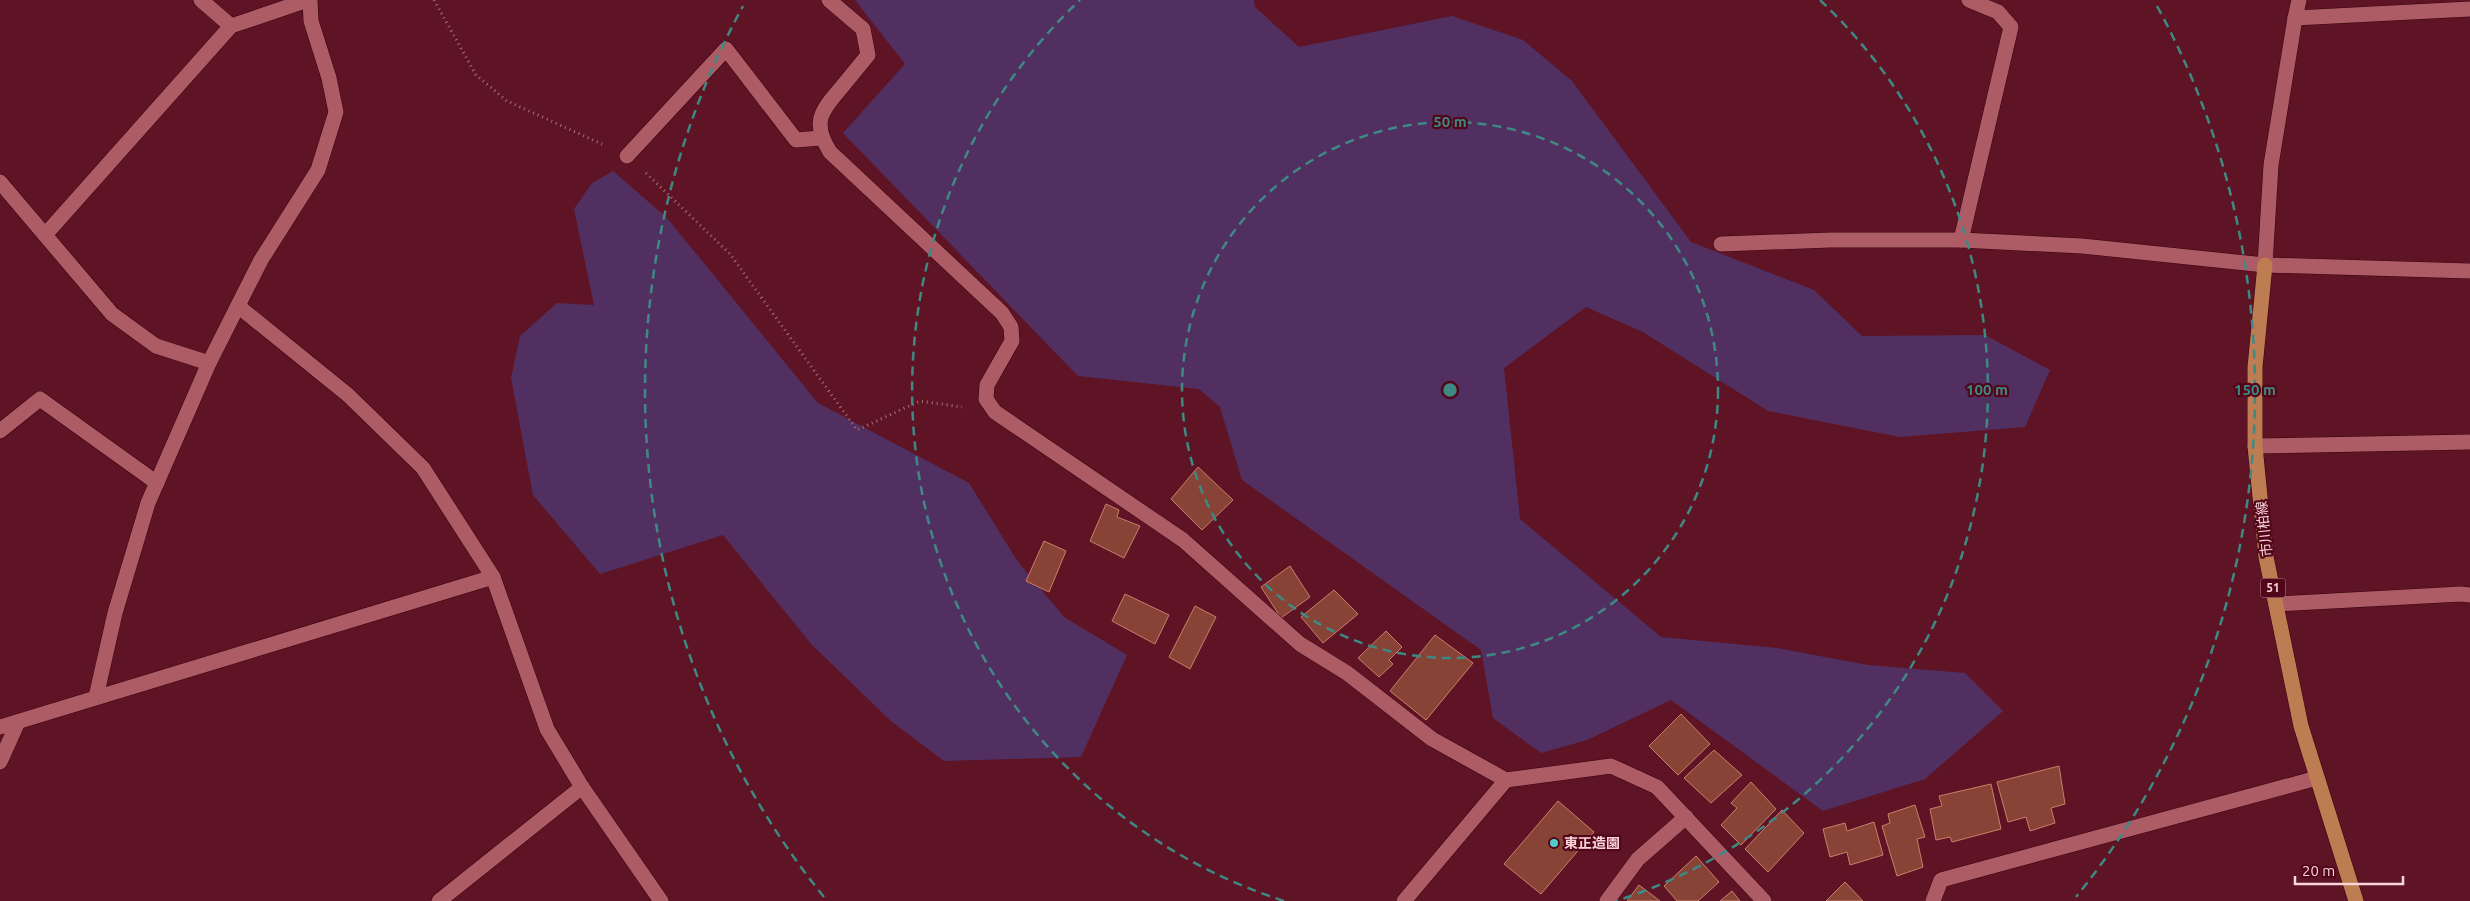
<svg xmlns="http://www.w3.org/2000/svg" width="2470" height="901" font-family="Ubuntu,'Noto Sans JP',sans-serif">
  <style>
    .green { fill: #513061 }
    .building { fill: #874436; stroke: #ce7d6a }
    .lines { fill: none; stroke-linecap: round; stroke-linejoin: round }
    .minor-casing { stroke: #3a0210; stroke-width: 16 }
    .major-casing { stroke: #3a0210; stroke-width: 16 }
    .path { stroke: #a9717a; stroke-width: 3; stroke-dasharray: 1 4; stroke-linecap: butt }
    .minor { stroke: #ad5c65; stroke-width: 15 }
    .major { stroke: #bd7c51; stroke-width: 15 }
    .ring { fill: none; stroke: #3e8983; stroke-width: 2.5; stroke-dasharray: 9 6 }
    .poi-dot { fill: #53cdcb; stroke: #52061a; stroke-width: 2 }
    .labels { text-anchor: middle; stroke-width: 4.5; stroke-linejoin: round; paint-order: stroke }
    .shield { fill: #52061a; stroke: #c8969e; stroke-width: 1 }
    .shield-label { font-size: 12px; font-weight: bold; fill: #fad4d6 }
    .street-label { font-size: 14px; fill: #fad4d6; stroke: #52061a }
    .poi-label { font-size: 14px; font-weight: bold; fill: #fad4d6; stroke: #52061a; text-anchor: start }
    .centre { fill: #3e8983; stroke: #52061a; stroke-width: 2.5 }
    .ring-label { font-size: 15px; text-anchor: middle; font-weight: bold; fill: #3e8983; stroke: #52061a; stroke-width: 4.5; stroke-linejoin: round; paint-order: stroke }
  </style>
  <rect width="100%" height="100%" fill="#5e1424"/>
  <!-- green -->
  <g class="green">
    <path d="M855,0H1254L1255,7L1299,47L1452,16L1523,40L1572,81L1691,242L1814,290L1862,336L1985,335L2050,370L2025,427L1900,437L1768,411L1643,332L1586,307L1504,368L1520,519L1661,637L1777,648L1868,665L1965,673L2003,711L1925,779L1823,811L1671,700L1587,740L1541,753L1493,718L1481,650L1242,480L1220,407L1199,389L1078,376L843,133L905,64Z"/>
    <path d="M613,171L667,218L818,403L969,483L1018,562L1064,617L1127,655L1081,757L944,761L891,721L812,645L723,535L600,574L533,495L511,378L520,336L557,303L594,305L574,209L592,183Z"/>
  </g>
  <!-- building -->
  <g class="building">
    <path d="M1198,467L1233,500L1202,530L1171,499Z"/>
    <path d="M1106,504L1119,510L1117,517L1140,526L1124,558L1090,541Z"/>
    <path d="M1044,541L1066,551L1049,592L1026,581Z"/>
    <path d="M1290,566L1310,597L1281,618L1261,587Z"/>
    <path d="M1334,590L1358,614L1323,643L1301,617Z"/>
    <path d="M1125,594L1169,615L1155,644L1112,621Z"/>
    <path d="M1195,606L1216,617L1190,669L1169,657Z"/>
    <path d="M1386,631L1402,647L1389,660L1393,664L1379,677L1358,658Z"/>
    <path d="M1435,635L1473,663L1426,720L1390,691Z"/>
    <path d="M1681,714L1710,744L1678,775L1649,746Z"/>
    <path d="M1714,750L1742,775L1711,803L1684,778Z"/>
    <path d="M2059,766L2065,804L2051,808L2055,823L2030,831L2026,817L2008,822L1997,782Z"/>
    <path d="M1751,782L1776,809L1741,845L1721,825L1737,808L1731,803Z"/>
    <path d="M1991,784L2001,829L1952,842L1950,837L1936,840L1930,809L1942,806L1939,796Z"/>
    <path d="M1558,801L1594,832L1541,894L1504,864Z"/>
    <path d="M1915,805L1925,837L1917,839L1923,867L1897,876L1882,826L1890,823L1888,814Z"/>
    <path d="M1782,810L1804,833L1768,872L1745,849Z"/>
    <path d="M1874,822L1883,855L1850,865L1847,852L1830,857L1823,829L1845,823L1847,831Z"/>
    <path d="M1696,856L1719,882L1698,901H1677L1664,886Z"/>
    <path d="M1845,882L1863,901H1826Z"/>
    <path d="M1639,885L1660,901H1627Z"/>
    <path d="M1732,891L1740,901H1720Z"/>
  </g>
  <g class="lines">
    <defs>
      <g id="minor">
        <path d="M201,0L231,26"/>
        <path d="M829,0L863,29L868,55C859,66 850,77 841,88C820,112 812,123 830,152L1002,313L1011,327L1012,341L987,385L986,399L995,412L1183,540L1300,644L1347,673L1432,739L1506,780L1611,766L1657,787L1764,901"/>
        <path d="M2295,18L2299,0"/>
        <path d="M627,156L726,49L796,140L821,138"/>
        <path d="M0,182L112,314L156,346L209,363"/>
        <path d="M45,235L231,26L308,0"/>
        <path d="M1961,240L2011,27L1998,12L1969,0"/>
        <path d="M1721,244L1830,240H1961L2082,246L2265,265L2470,271"/>
        <path d="M2265,265L2271,165L2295,18L2470,9"/>
        <path d="M238,306L348,395L423,468L493,577L547,729L582,787L661,901"/>
        <path d="M0,431L40,399L157,483"/>
        <path d="M2255,446L2470,442"/>
        <path d="M2276,604L2461,594L2470,595"/>
        <path d="M96,697L115,613L148,503L209,363L261,260L318,170L336,112L329,78L311,21L310,0"/>
        <path d="M0,727L493,577"/>
        <path d="M0,762L18,722"/>
        <path d="M439,901L582,787"/>
        <path d="M1404,901L1506,780"/>
        <path d="M1607,901L1638,859L1686,817"/>
        <path d="M1933,901L1941,880L2317,778"/>
      </g>
      <path id="major" d="M2265,265L2255,367V446L2266,557L2301,726L2356,901"/>
    </defs>
    <!-- minor casing -->
    <use href="#minor" class="minor-casing"/>
    <!-- major casing -->
    <use href="#major" class="major-casing"/>
    <!-- path -->
    <g class="path">
      <path d="M434,0L476,75L507,101L604,145"/>
      <path d="M646,173L730,254L857,430L920,401L962,407"/>
    </g>
    <!-- minor -->
    <use href="#minor" class="minor"/>
    <!-- major -->
    <use href="#major" class="major"/>
  </g>
  <!-- distance rings -->
  <g class="ring">
    <circle cx="1450" cy="390" r="268"/>
    <path d="M1284 901A537 537 0 0 1 1080 0M1820 0A537 537 0 0 1 1616 901"/>
    <path d="M824 897A805 805 0 0 1 743 6M2157 6A805 805 0 0 1 2076 897"/>
  </g>
  <!-- markers -->
  <circle class="poi-dot" cx="1554" cy="843" r="5"/>
  <g class="labels">
    <!-- shield labels -->
    <rect class="shield" x="2260.5" y="578.5" width="25" height="19" rx="4"/>
    <g class="shield-label">
      <text x="2273" y="592">51</text>
    </g>
    <!-- street labels -->
    <g class="street-label">
      <text transform="translate(2264 529) rotate(-96)" y="5">市川柏線</text>
    </g>
    <!-- poi labels -->
    <g class="poi-label">
      <text x="1564" y="848">東正造園</text>
    </g>
  </g>
  <circle cx="1450" cy="390" r="8" class="centre"/>
  <g class="ring-label">
    <text x="1450" y="127">50 m</text>
    <text x="1987" y="395">100 m</text>
    <text x="2255" y="395">150 m</text>
  </g>
  <!-- scale -->
  <path d="M2295 876v8h108v-8" fill="none" stroke="#fad4d6" stroke-width="2.5"/>
  <text x="2302" y="876" font-size="15" fill="#fad4d6" stroke="#52061a" stroke-width="4" paint-order="stroke">20 m</text>
</svg>
